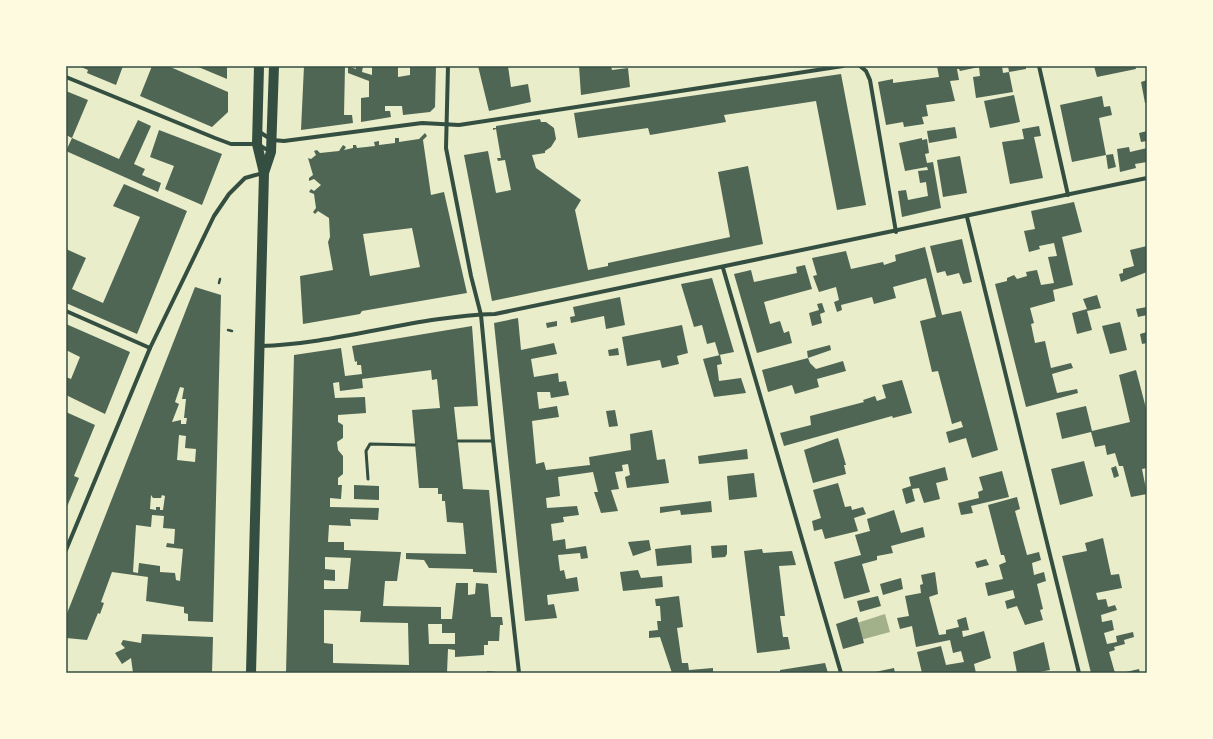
<svg xmlns="http://www.w3.org/2000/svg" width="1213" height="739" font-family="'DejaVu Sans',sans-serif">
  <style>
    .water { fill: #a3b18a }
    .building { fill: #4f6655; fill-rule: evenodd }
    .lines { fill: none; stroke-linecap: round; stroke-linejoin: round }
    .path { stroke: #344e41; stroke-width: 2.5 }
    .service { stroke: #344e41; stroke-width: 3 }
    .minor { stroke: #344e41; stroke-width: 4 }
    .primary { stroke: #344e41; stroke-width: 10 }
    .neatline { fill: none; stroke: #344e41; stroke-width: 1.5 }
  </style>
  <rect width="100%" height="100%" fill="#e9edc9"/>
  <!-- water -->
  <path class="water" d="M885,614L890,632L853,642L857,623Z"/>
  <!-- building -->
  <g class="building">
    <path d="M79,66H123L116,85L87,73L88,70Z"/>
    <path d="M152,66H168L228,92V112L212,127L140,96Z"/>
    <path d="M196,66H227V79Z"/>
    <path d="M304,66H345L344,115H352L353,123L301,130Z"/>
    <path d="M348,66L356,69V66H363L362,72L372,75V66H398V77L410,75V66H436L435,107L430,112L403,115L402,106H385V111H390L391,117L361,122V98L369,97V81L348,73Z"/>
    <path d="M478,66H508L511,87L528,84L531,102L489,111Z"/>
    <path d="M579,66H611L612,70L628,68L630,87L581,95Z"/>
    <path d="M937,66H1002L1003,73L1009,72L1013,92L976,98L973,77L980,76L979,67L960,71L959,69H957L959,80L950,81L955,101L926,105L928,116L922,117L924,124L904,127L903,122L886,125L878,82L893,79V83L939,77Z"/>
    <path d="M1008,66H1026V69L1009,72Z"/>
    <path d="M1094,66H1135L1136,69L1097,77Z"/>
    <path d="M841,74L866,205L837,210L816,101L724,115L726,122L650,135L648,128L578,138L574,113Z"/>
    <path d="M1147,80V103H1145L1141,82Z"/>
    <path d="M66,91L88,100L72,138L66,135Z"/>
    <path d="M1014,95L1020,122L990,128L984,101Z"/>
    <path d="M1102,96L1104,107L1110,106L1112,115L1099,118L1106,155L1113,154L1116,167L1108,169L1106,155L1072,162L1060,105Z"/>
    <path d="M540,119L541,122H546L554,128L556,139L551,147L545,151V153L532,155L536,168L581,200L575,210L588,270L608,266V263L730,237L718,172L748,166L763,244L492,301L464,155L488,151L496,193L511,190L505,160L498,161L497,158H501L496,129L493,130V128H496V126Z"/>
    <path d="M138,120L151,126L134,164L145,169L142,175L161,183L158,192L66,151L72,138L119,159Z"/>
    <path d="M1039,126L1041,136L1034,137L1043,178L1010,184L1002,142L1024,139L1022,129Z"/>
    <path d="M955,127L957,138L929,143L927,131Z"/>
    <path d="M159,130L222,154L202,205L165,189L174,166L150,157Z"/>
    <path d="M1147,131V141L1141,142L1139,133Z"/>
    <path d="M425,133L427,136L423,140L431,195L444,192L467,293L362,311L360,314L303,324L300,276L333,270L328,242L330,237L329,218L318,211L315,214L313,212L316,208L314,194L309,192L311,189L314,191L321,185L314,179L309,181V178L313,175L308,158L311,159L316,155L314,151L317,150L320,153L339,151L343,145L346,147L344,150L353,148V145H356L357,148L375,146L374,142L379,141V145L395,143V138H399V142L419,139ZM412,228L420,267L370,276L363,234Z"/>
    <path d="M922,138V140L927,139L929,153L925,154L927,163L933,162L941,208L902,217L898,191L906,190L908,200L928,196L926,182L920,183L918,171L928,170L927,167L905,171L899,143Z"/>
    <path d="M1129,147L1130,152L1147,148V162L1135,164L1136,168L1120,172L1117,149Z"/>
    <path d="M960,156L967,193L943,197L937,160Z"/>
    <path d="M124,184L187,211L137,334L66,303V249L86,258L72,289L103,303L140,217L113,206Z"/>
    <path d="M1074,202L1082,232L1062,237L1073,285L1053,290L1055,301L1030,308L1034,323L1031,324L1035,343L1045,341L1051,368L1071,363L1073,368L1052,374L1057,393L1077,389L1078,393L1026,407L995,284L1007,281V278L1014,275L1017,279L1027,276L1026,272L1037,270L1041,285L1054,283L1048,257L1057,256L1054,243L1039,246L1040,249L1029,252L1024,231L1035,229L1031,211Z"/>
    <path d="M962,239L972,282L963,284L959,273L947,276L945,271L937,273L930,246Z"/>
    <path d="M1147,246V272L1121,282L1119,274L1123,273V269L1134,266L1130,250Z"/>
    <path d="M925,247L942,315L961,311L998,450L972,458L966,438L949,443L946,432L963,427L961,421L952,424L938,371L932,372L920,321L936,317L926,278L893,287L896,298L874,304L872,297L841,305L842,310L837,312L834,302L839,300L836,287L819,292L813,276L817,275L812,258L846,251L851,269L883,262L884,265L896,261L895,255Z"/>
    <path d="M805,265L812,289L764,302L770,324L780,321L784,333L789,331L792,343L757,353L734,274L751,270L754,282L797,273L796,267Z"/>
    <path d="M712,278L734,352L719,355L715,342L707,344L702,325L694,327L681,284Z"/>
    <path d="M195,287L221,295L213,622L188,621V614L184,613V607L146,601L148,577L112,572L101,602L104,603L100,614L98,613L87,640L66,638V616ZM180,387L184,388L182,399H186L184,418H187L186,424H181V420L172,422L179,404L175,402ZM179,435L186,436L185,448L196,449L195,462L177,460ZM151,495L153,498H161L162,495L165,496L163,510H160V507H156V510L150,509ZM152,515L164,516L163,528L175,529L174,544L167,543L166,547L183,549L180,581L176,580L175,573L160,572V566L139,563L138,573L133,572L136,525L151,527Z"/>
    <path d="M1097,295L1101,308L1087,311L1092,330L1077,334L1072,313L1087,309L1083,299Z"/>
    <path d="M620,297L625,325L606,329L604,316L571,323L570,317L575,316L573,307Z"/>
    <path d="M822,303L825,312L820,314L822,323L812,326L809,313L819,310L817,304Z"/>
    <path d="M1147,307V315L1138,317L1136,309Z"/>
    <path d="M518,318L521,350L554,343L557,354L531,359L534,377L558,373L559,382L566,381L569,395L551,398L550,392H537L539,409L557,406L559,417L532,421L536,464L544,462L546,470L590,465L589,457L631,450L630,434L652,430L657,460L665,459L669,483L627,488L625,477L630,475L628,464L622,465L623,471L615,472L619,489L611,490L618,511L601,513L594,492H598L593,472L558,477L560,496L546,498L547,508L577,506L579,515L563,517L564,522L551,524L553,541L565,539L566,549L586,546L588,558L581,559L580,553L558,555L560,571L564,570L566,579L577,577L579,591L547,595L548,605L554,604L557,618L525,621L494,323Z"/>
    <path d="M557,321V326L547,328L546,323Z"/>
    <path d="M1120,322L1127,350L1110,354L1102,326Z"/>
    <path d="M66,324L130,352L105,414L66,395V377L71,379L80,357L66,350Z"/>
    <path d="M682,325L688,353L677,356L679,364L662,368L660,360L627,366L622,337Z"/>
    <path d="M472,326L478,406L454,407L463,489L489,490L497,573L473,572V569L429,568L424,560L406,559V553L466,554L463,523L447,522L445,501H442V494H438V488H419L412,410L440,408L437,379L432,380L431,370L362,379L363,388L340,391L339,382L333,383L335,398L365,397L366,413L338,415V422L343,425V438L337,442L338,450L343,456V474L338,478V485H342L341,499L330,498V507L379,508L378,520L350,519L351,526L329,525L328,542H344V550L401,552L397,581H385L383,606L441,607V619H452L456,583H468V595L475,594L476,583L488,584L491,617H502L503,625H500L499,641H488V645H484V655L455,657V650L448,649L447,673H286L294,355L341,348L345,376L362,374L361,365H357V361L355,362L352,346ZM325,557L351,558L348,589H324V580L335,581V570L325,569ZM324,610L361,611L360,622L408,623L409,665L333,663V644L324,643ZM428,624H442V633H455V644H429Z"/>
    <path d="M1147,332V343L1142,344L1140,334Z"/>
    <path d="M830,345L831,350L808,358L810,363L816,369L843,361L846,371L817,379L819,387L795,394L792,385L768,392L762,370L808,358L807,351Z"/>
    <path d="M618,348L619,355L609,356L608,350Z"/>
    <path d="M720,355L722,364L717,365L719,381L741,378L746,393L714,397L703,359Z"/>
    <path d="M1136,370L1147,412V468L1142,469L1147,494L1131,497L1123,466H1119L1115,453L1107,455L1105,445L1095,447L1091,432L1062,439L1056,413L1086,406L1092,431L1130,422L1119,375Z"/>
    <path d="M902,380L912,413L893,418L892,416L784,446L780,433L811,425L810,416L864,402L863,400L875,396L877,401L886,398L882,385Z"/>
    <path d="M615,410L618,426L609,427L606,411Z"/>
    <path d="M66,412L95,425L74,476L79,478L66,509Z"/>
    <path d="M838,438L846,465H844L846,474L813,483L804,450Z"/>
    <path d="M747,449L748,459L699,464L698,456Z"/>
    <path d="M1084,461L1093,496L1060,505L1051,469Z"/>
    <path d="M1116,466L1119,476L1114,478L1111,468Z"/>
    <path d="M945,467L948,480L936,483L940,499L924,503L919,488L912,489L915,501L906,504L902,489L911,486L909,477Z"/>
    <path d="M1002,471L1009,497L971,506L973,513L961,515L958,503L979,498L978,492L983,490L979,477Z"/>
    <path d="M754,473L757,497L729,500L727,476Z"/>
    <path d="M838,483L845,507L851,506L852,510L863,507L866,514L854,518L858,531L825,539L822,529L814,531L812,521L821,518L813,490Z"/>
    <path d="M354,485L379,486V500L354,499Z"/>
    <path d="M1017,497L1020,509L1015,511L1027,555L1039,552L1041,560L1032,563L1034,575L1044,572L1046,581L1037,584L1043,609L1040,610L1043,620L1025,625L1017,606L1007,609L1005,601L1015,598L1013,590L988,596L985,583L1003,579L999,565L1006,562L1004,555H1001L988,505Z"/>
    <path d="M711,501L712,512L681,515L680,510L660,513V507Z"/>
    <path d="M894,510L901,533L923,527L925,537L891,546L893,553L877,556V560L862,564L870,592L844,599L834,562L861,555L855,535L870,531L867,519Z"/>
    <path d="M1103,538L1111,575L1119,574L1122,588L1096,593L1098,600L1106,599L1108,607L1115,605L1117,610L1101,615L1102,622L1112,620L1114,630L1104,633L1107,644L1117,642L1116,636L1133,632L1134,637L1124,640L1125,644L1114,647L1115,650L1109,652L1115,673H1091L1062,556L1087,551L1085,543Z"/>
    <path d="M649,540L651,550L633,556L628,542Z"/>
    <path d="M691,545L692,563L657,566L655,549Z"/>
    <path d="M727,545V554L725,557L712,558L711,546Z"/>
    <path d="M762,549L763,553L792,551L796,565L779,566L785,616H780L783,637H788L790,649L757,653L744,551Z"/>
    <path d="M986,559L989,565L977,568L975,562Z"/>
    <path d="M638,570L641,578L662,576L663,587L623,591L620,572Z"/>
    <path d="M935,572L938,594L929,597L939,635L946,634V630L959,627L957,620L966,617L969,630L962,631L963,637L984,631L991,658L974,664L976,673H922L917,652L941,646L946,665L964,662L961,651L953,653L950,640L916,647L912,626L900,629L897,618L909,616L905,596L921,593L920,585L923,584L921,575Z"/>
    <path d="M901,578L903,589L883,595L880,584Z"/>
    <path d="M679,596L683,627L677,628L682,663H688L689,670L713,668V673H672L660,637L649,638V631L658,630L657,621H661L660,606H656L655,599Z"/>
    <path d="M878,596L881,606L860,612L857,601Z"/>
    <path d="M857,617L864,643L843,649L836,624Z"/>
    <path d="M142,634L213,637L212,673H133L131,658L122,664L115,653L125,648L121,644L123,640L141,643Z"/>
    <path d="M1044,642L1050,670L1034,673H1017L1013,652Z"/>
    <path d="M825,663L828,673H780V670Z"/>
    <path d="M894,668L895,673H876L875,672Z"/>
    <path d="M1139,669L1140,673H1126V672Z"/>
    <path d="M487,671L498,672V673H487Z"/>
  </g>
  <g class="lines">
    <!-- path -->
    <g class="path">
      <path d="M219,283L220,279"/>
      <path d="M228,330L232,331"/>
    </g>
    <!-- service -->
    <g class="service">
      <path d="M458,441H493"/>
      <path d="M368,479L366,451L370,444L415,445"/>
    </g>
    <!-- minor -->
    <g class="minor">
      <path d="M448,66L446,148L471,276L481,315L493,441L519,673"/>
      <path d="M860,66L866,71L870,80L896,232"/>
      <path d="M1039,66L1068,195"/>
      <path d="M66,77L215,138L231,144H257L271,152"/>
      <path d="M258,131L272,140L284,141L422,123L459,125L843,66"/>
      <path d="M967,217L1079,673"/>
      <path d="M723,268L841,673"/>
      <path d="M66,311L150,348"/>
      <path d="M260,346C339,344 415,316 495,314L1147,178"/>
      <path d="M66,550L150,348L214,216L229,194L245,178L263,173"/>
    </g>
    <!-- primary -->
    <g class="primary">
      <path d="M264,173L271,152L274,66"/>
      <path d="M251,673L264,173L257,144L259,66"/>
    </g>
  </g>
  <!-- border -->
  <rect width="1213" height="739" fill="none" stroke="#fefae0" stroke-width="134"/>
  <rect x="67" y="67" width="1079" height="605" class="neatline"/>
</svg>
